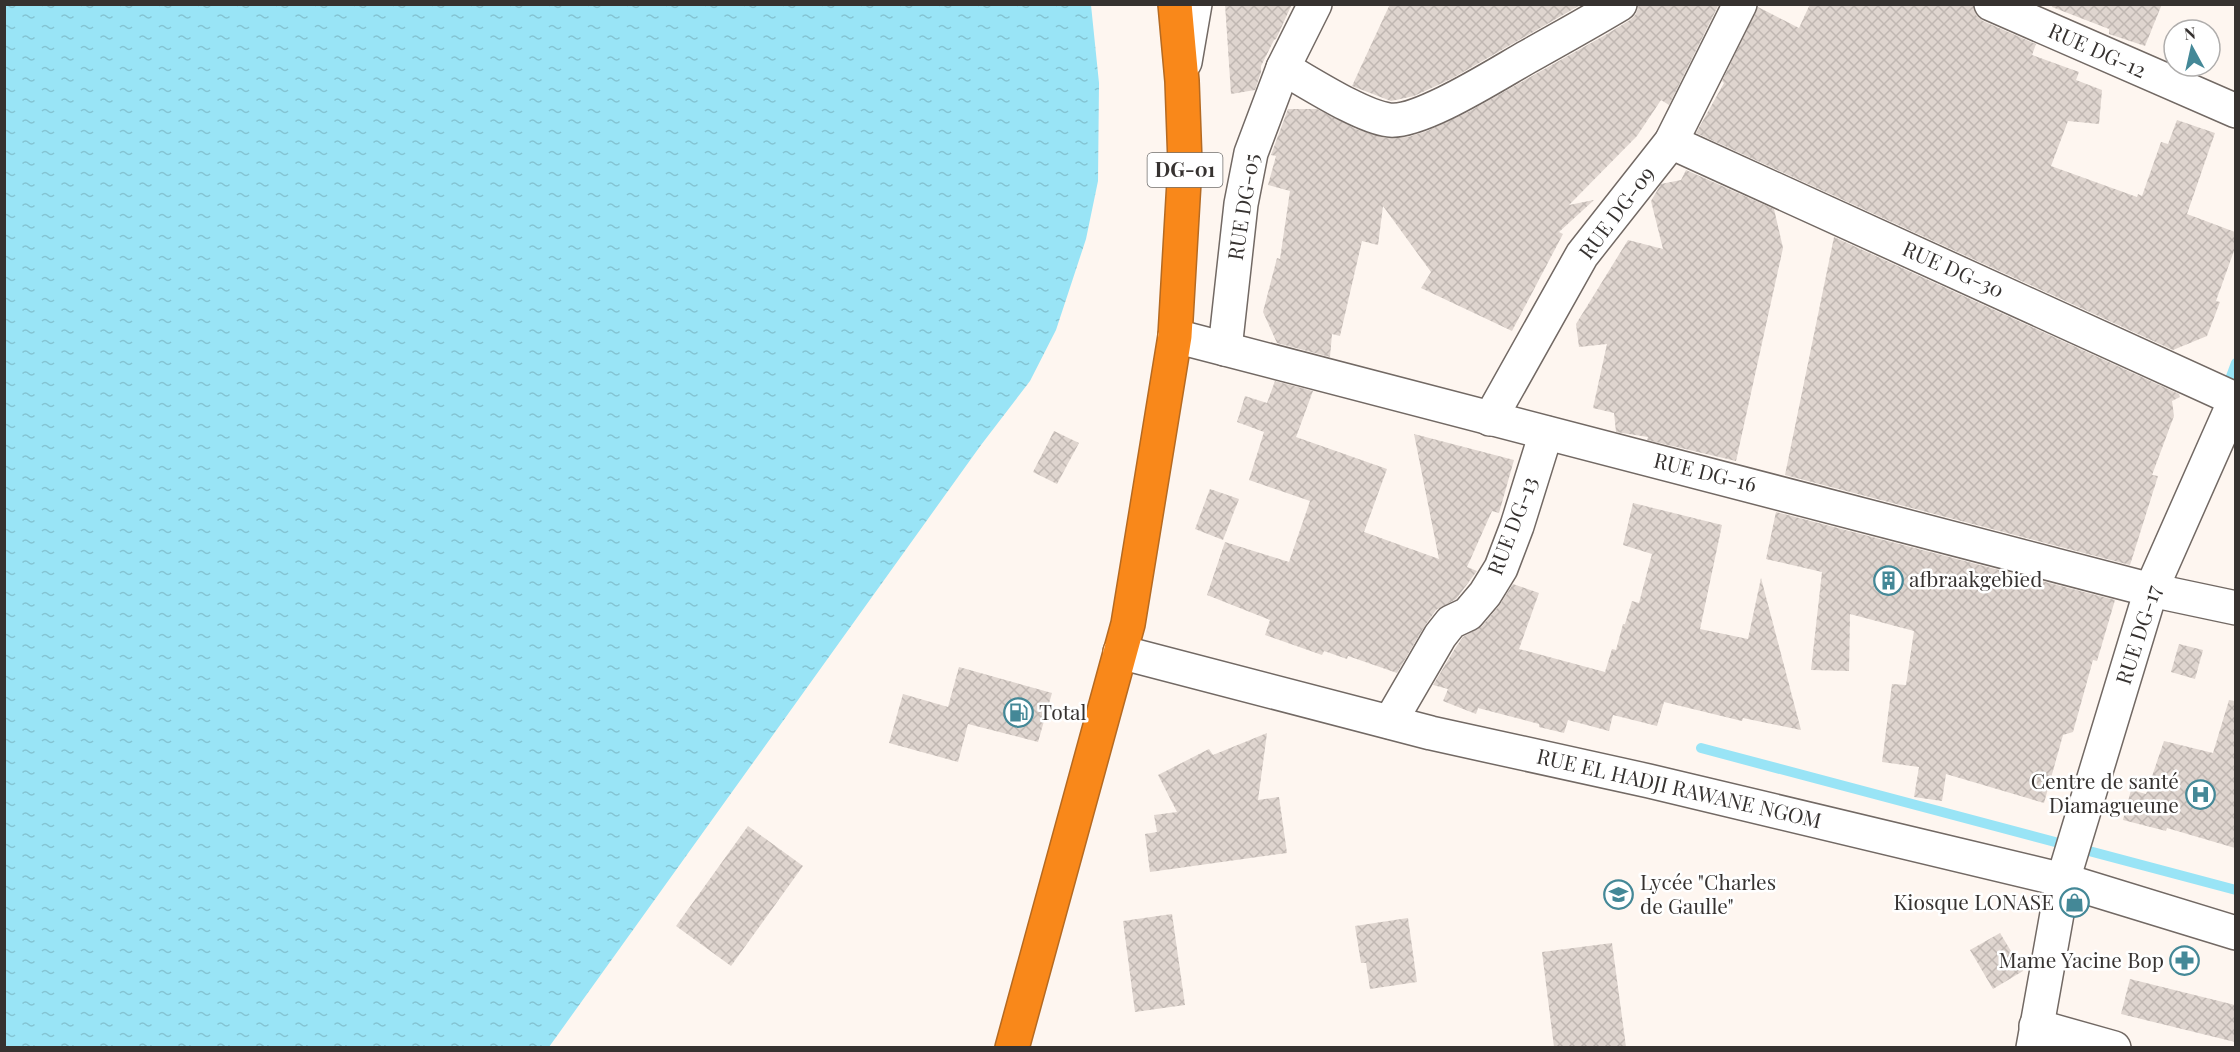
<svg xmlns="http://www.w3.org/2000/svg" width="2240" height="1052" font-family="'Playfair Display',serif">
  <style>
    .water { fill: url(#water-ripples) }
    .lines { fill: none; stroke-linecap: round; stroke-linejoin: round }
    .stream { stroke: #99e4f6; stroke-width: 10 }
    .building { fill: url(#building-cross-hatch) }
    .minor-casing { stroke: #726964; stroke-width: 36 }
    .highway-casing { stroke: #b56a22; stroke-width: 36 }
    .minor { stroke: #fff; stroke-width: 33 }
    .highway { stroke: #f9881a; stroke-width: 33 }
    .labels { text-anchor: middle; stroke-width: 5; stroke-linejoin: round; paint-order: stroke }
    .shield { fill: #fff; stroke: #72706e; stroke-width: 1.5 }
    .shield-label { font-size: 20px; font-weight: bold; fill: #363230 }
    .street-label { font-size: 21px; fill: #363230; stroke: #fff }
    .poi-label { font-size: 21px; fill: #363230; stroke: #fff; text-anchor: start }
  </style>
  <defs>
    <pattern id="water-ripples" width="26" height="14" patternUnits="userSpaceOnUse" patternTransform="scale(1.5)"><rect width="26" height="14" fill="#99e4f6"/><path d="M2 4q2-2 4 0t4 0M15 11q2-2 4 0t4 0" fill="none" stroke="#84c4d3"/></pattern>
    <pattern id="building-cross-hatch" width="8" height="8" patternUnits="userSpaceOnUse" patternTransform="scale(1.5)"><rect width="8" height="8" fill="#dfd5cf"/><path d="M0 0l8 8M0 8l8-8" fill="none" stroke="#c0b7b2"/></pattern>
  </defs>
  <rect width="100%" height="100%" fill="#fef6f0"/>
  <!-- water -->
  <path class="water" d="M5,4L1091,5L1099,83L1098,181L1086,239L1056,330L1030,381L981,445L549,1047H5Z"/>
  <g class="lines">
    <!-- stream -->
    <g class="stream">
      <path d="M2226,390L2236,363"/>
      <path d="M1701,748L2236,890"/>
    </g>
  </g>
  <!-- building -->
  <g class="building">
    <path d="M1225,4H1292L1276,39L1274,40L1261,66V72L1255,90L1231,94Z"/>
    <path d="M1390,4H1582L1451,79L1414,96L1391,101L1352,86Z"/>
    <path d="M1639,4H1719L1669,105L1661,100L1637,136L1569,205L1594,200L1559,232L1563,234L1512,331L1421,288L1431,272L1383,206L1378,245L1362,241L1340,336L1332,334L1330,357L1277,343L1263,312L1277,258L1280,259L1290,191L1268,185L1276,156L1271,155L1288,109H1317L1356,129L1385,138L1408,137L1427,131L1468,112L1607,34L1630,20L1636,14Z"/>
    <path d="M1810,4H1973L1976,15L1983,21L2036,44L2032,55L2079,72L2076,80L2102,90L2099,124L2068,121L2051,166L2137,197L2138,194L2142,196L2161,142L2168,144L2177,120L2215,133L2187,214L2235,232V248L2216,301L2220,302L2207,336L2173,350L1696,133L1724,83L1722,81L1758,7L1799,28Z"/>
    <path d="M2053,4H2162L2145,46L2109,34V29L2052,7Z"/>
    <path d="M1686,170L1774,209L1783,248L1736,461L1647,440L1648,437L1616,432L1614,413L1593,408L1607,344L1579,347L1576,324L1628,240L1663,249L1651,201L1661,184L1681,180Z"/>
    <path d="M1834,237L2179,394L2180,397L2172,401L2174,416L2152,475L2158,476L2130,565L1785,475Z"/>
    <path d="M1275,381L1313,391L1296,437L1387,469L1364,532L1439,559L1414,434L1514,460L1499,513L1492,511L1467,567L1477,571L1456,599L1436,610L1424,627L1397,673L1348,656L1347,659L1324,651L1322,655L1265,635L1270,620L1207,595L1225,542L1289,562L1310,501L1249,480L1264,432L1237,422L1245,396L1267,403Z"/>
    <path d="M1054,431L1079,443L1057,484L1033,472Z"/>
    <path d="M1210,489L1239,499L1223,540L1195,529Z"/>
    <path d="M1633,503L1722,525L1700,629L1748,639L1761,578L1801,730L1743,718L1742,721L1664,702L1657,726L1613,715L1609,731L1568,720L1564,733L1539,727V724L1478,708L1476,714L1443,701L1448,689L1433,685L1456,647L1463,637L1482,626L1499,606L1513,584L1539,593L1519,649L1605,672L1612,649L1616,650L1623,624H1625L1632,601L1639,603L1652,554L1623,545Z"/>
    <path d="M1776,512L2115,600L2097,661L2093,660L2073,732L2063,735L2044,803L1946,774L1942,801L1914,797L1919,767L1882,762L1892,684L1906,685L1914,631L1850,614L1849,671L1811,670L1822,572L1766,559Z"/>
    <path d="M2179,644L2203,650L2195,679L2171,672Z"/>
    <path d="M959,667L1052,693L1038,742L968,724L958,762L889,743L903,694L948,707Z"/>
    <path d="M2229,700L2235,701V848L2167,828L2166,831L2123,820L2131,790L2146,794L2164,741L2213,753Z"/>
    <path d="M1267,733L1258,800L1279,797L1287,853L1150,872L1145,834L1157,832L1154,815L1177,812L1158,775L1209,749L1213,755Z"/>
    <path d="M748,826L803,866L731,966L676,926Z"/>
    <path d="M1172,914L1185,1005L1135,1012L1123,921Z"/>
    <path d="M1408,918L1417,982L1370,989L1366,963H1361L1355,926Z"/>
    <path d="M2000,933L2023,971L1993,989L1970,950Z"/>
    <path d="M1612,943L1626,1047H1554L1542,952Z"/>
    <path d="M2130,979L2235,1005V1042L2121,1014Z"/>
  </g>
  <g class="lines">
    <defs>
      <g id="minor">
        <path d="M1991,4L2236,111"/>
        <path d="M1185,62L1195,4"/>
        <path d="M1283,68C1310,83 1360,116 1389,120C1420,124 1500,72 1529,56C1559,39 1590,22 1620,4"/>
        <path d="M1671,142L2235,399"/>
        <path d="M1175,336L2151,590L2236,608"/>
        <path d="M1225,349L1241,204L1251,153L1283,68L1315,4"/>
        <path d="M1490,419L1582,255L1671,142L1740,4"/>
        <path d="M1120,652L1431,733L1649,781L2063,880L2236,933"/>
        <path d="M1390,722L1440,636L1451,622L1468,614L1485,594L1501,568L1517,526L1546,433"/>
        <path d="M2036,1026L2114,1048"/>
        <path d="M2033,1048L2063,880L2151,590L2236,398"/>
      </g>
      <path id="highway" d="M1012,1048L1128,624L1175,336L1185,164L1182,81L1175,4"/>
    </defs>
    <!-- minor casing -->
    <use href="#minor" class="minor-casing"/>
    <!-- highway casing -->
    <use href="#highway" class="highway-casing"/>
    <!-- minor -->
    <use href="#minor" class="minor"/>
    <!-- highway -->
    <use href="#highway" class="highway"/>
  </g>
  <!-- icons -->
  <defs>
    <symbol id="building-ring" viewBox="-11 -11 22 22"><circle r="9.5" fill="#fff" stroke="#448897" stroke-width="1.5"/><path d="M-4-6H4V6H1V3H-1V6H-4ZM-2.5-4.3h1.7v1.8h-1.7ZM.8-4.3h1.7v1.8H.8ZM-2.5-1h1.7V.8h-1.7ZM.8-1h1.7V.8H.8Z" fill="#448897"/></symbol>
    <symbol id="fuel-ring" viewBox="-11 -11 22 22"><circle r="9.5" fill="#fff" stroke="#448897" stroke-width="1.5"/><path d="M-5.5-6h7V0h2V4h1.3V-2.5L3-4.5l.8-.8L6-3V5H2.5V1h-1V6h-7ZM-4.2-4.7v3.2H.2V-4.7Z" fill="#448897"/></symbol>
    <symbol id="hospital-ring" viewBox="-11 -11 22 22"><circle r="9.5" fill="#fff" stroke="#448897" stroke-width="1.5"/><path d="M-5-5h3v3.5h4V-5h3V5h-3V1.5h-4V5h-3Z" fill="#448897"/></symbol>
    <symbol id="school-ring" viewBox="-11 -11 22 22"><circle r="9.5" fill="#fff" stroke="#448897" stroke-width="1.5"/><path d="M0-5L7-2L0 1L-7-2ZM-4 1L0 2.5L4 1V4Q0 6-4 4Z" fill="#448897"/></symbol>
    <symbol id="shop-ring" viewBox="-11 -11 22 22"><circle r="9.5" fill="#fff" stroke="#448897" stroke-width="1.5"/><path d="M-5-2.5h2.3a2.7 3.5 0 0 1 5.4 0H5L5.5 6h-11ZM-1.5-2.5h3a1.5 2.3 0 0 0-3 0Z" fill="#448897"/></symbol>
    <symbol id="pharmacy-ring" viewBox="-11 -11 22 22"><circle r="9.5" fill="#fff" stroke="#448897" stroke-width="1.5"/><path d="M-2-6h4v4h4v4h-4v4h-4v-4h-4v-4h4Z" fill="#448897"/></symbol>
  </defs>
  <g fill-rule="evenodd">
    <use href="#building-ring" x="1872" y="564" width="33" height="33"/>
    <use href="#fuel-ring" x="1002" y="696" width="33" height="33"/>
    <use href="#hospital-ring" x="2184" y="778" width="33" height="33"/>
    <use href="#school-ring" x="1602" y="878" width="33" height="33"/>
    <use href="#shop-ring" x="2058" y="886" width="33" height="33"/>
    <use href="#pharmacy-ring" x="2168" y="944" width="33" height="33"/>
  </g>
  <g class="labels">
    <!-- shield labels -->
    <rect class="shield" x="1147.5" y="153" width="75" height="34" rx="4.5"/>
    <g class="shield-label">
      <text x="1185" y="177">DG-01</text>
    </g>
    <!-- street labels -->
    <g class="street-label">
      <text transform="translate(2097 51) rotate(24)" y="7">RUE DG-12</text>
      <text transform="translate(1244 207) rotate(-81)" y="7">RUE DG-05</text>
      <text transform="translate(1617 213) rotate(-53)" y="7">RUE DG-09</text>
      <text transform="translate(1953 270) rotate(24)" y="7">RUE DG-30</text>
      <text transform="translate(1705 473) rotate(14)" y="7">RUE DG-16</text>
      <text transform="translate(1513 526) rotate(-69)" y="7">RUE DG-13</text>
      <text transform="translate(2139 635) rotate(-72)" y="7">RUE DG-17</text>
      <text transform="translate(1679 789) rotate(13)" y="7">RUE EL HADJI RAWANE NGOM</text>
    </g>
    <!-- poi labels -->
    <g class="poi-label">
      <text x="1909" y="587">afbraakgebied</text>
      <text x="1039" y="720">Total</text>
      <text x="2179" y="789" text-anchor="end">Centre de santé<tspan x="2179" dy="24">Diamagueune</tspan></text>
      <text x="1640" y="890">Lycée "Charles<tspan x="1640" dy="24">de Gaulle"</tspan></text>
      <text x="2054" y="910" text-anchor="end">Kiosque LONASE</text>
      <text x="2164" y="968" text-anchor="end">Mame Yacine Bop</text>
    </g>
  </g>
  <!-- border -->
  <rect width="2240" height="1052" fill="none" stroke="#363230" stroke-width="12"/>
  <!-- north arrow -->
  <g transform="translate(2192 48) rotate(352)"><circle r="28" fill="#ffffff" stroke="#afadac" stroke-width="1.5"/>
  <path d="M0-4.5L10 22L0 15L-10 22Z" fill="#448897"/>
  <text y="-9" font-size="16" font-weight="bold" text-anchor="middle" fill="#363230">N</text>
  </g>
</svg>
